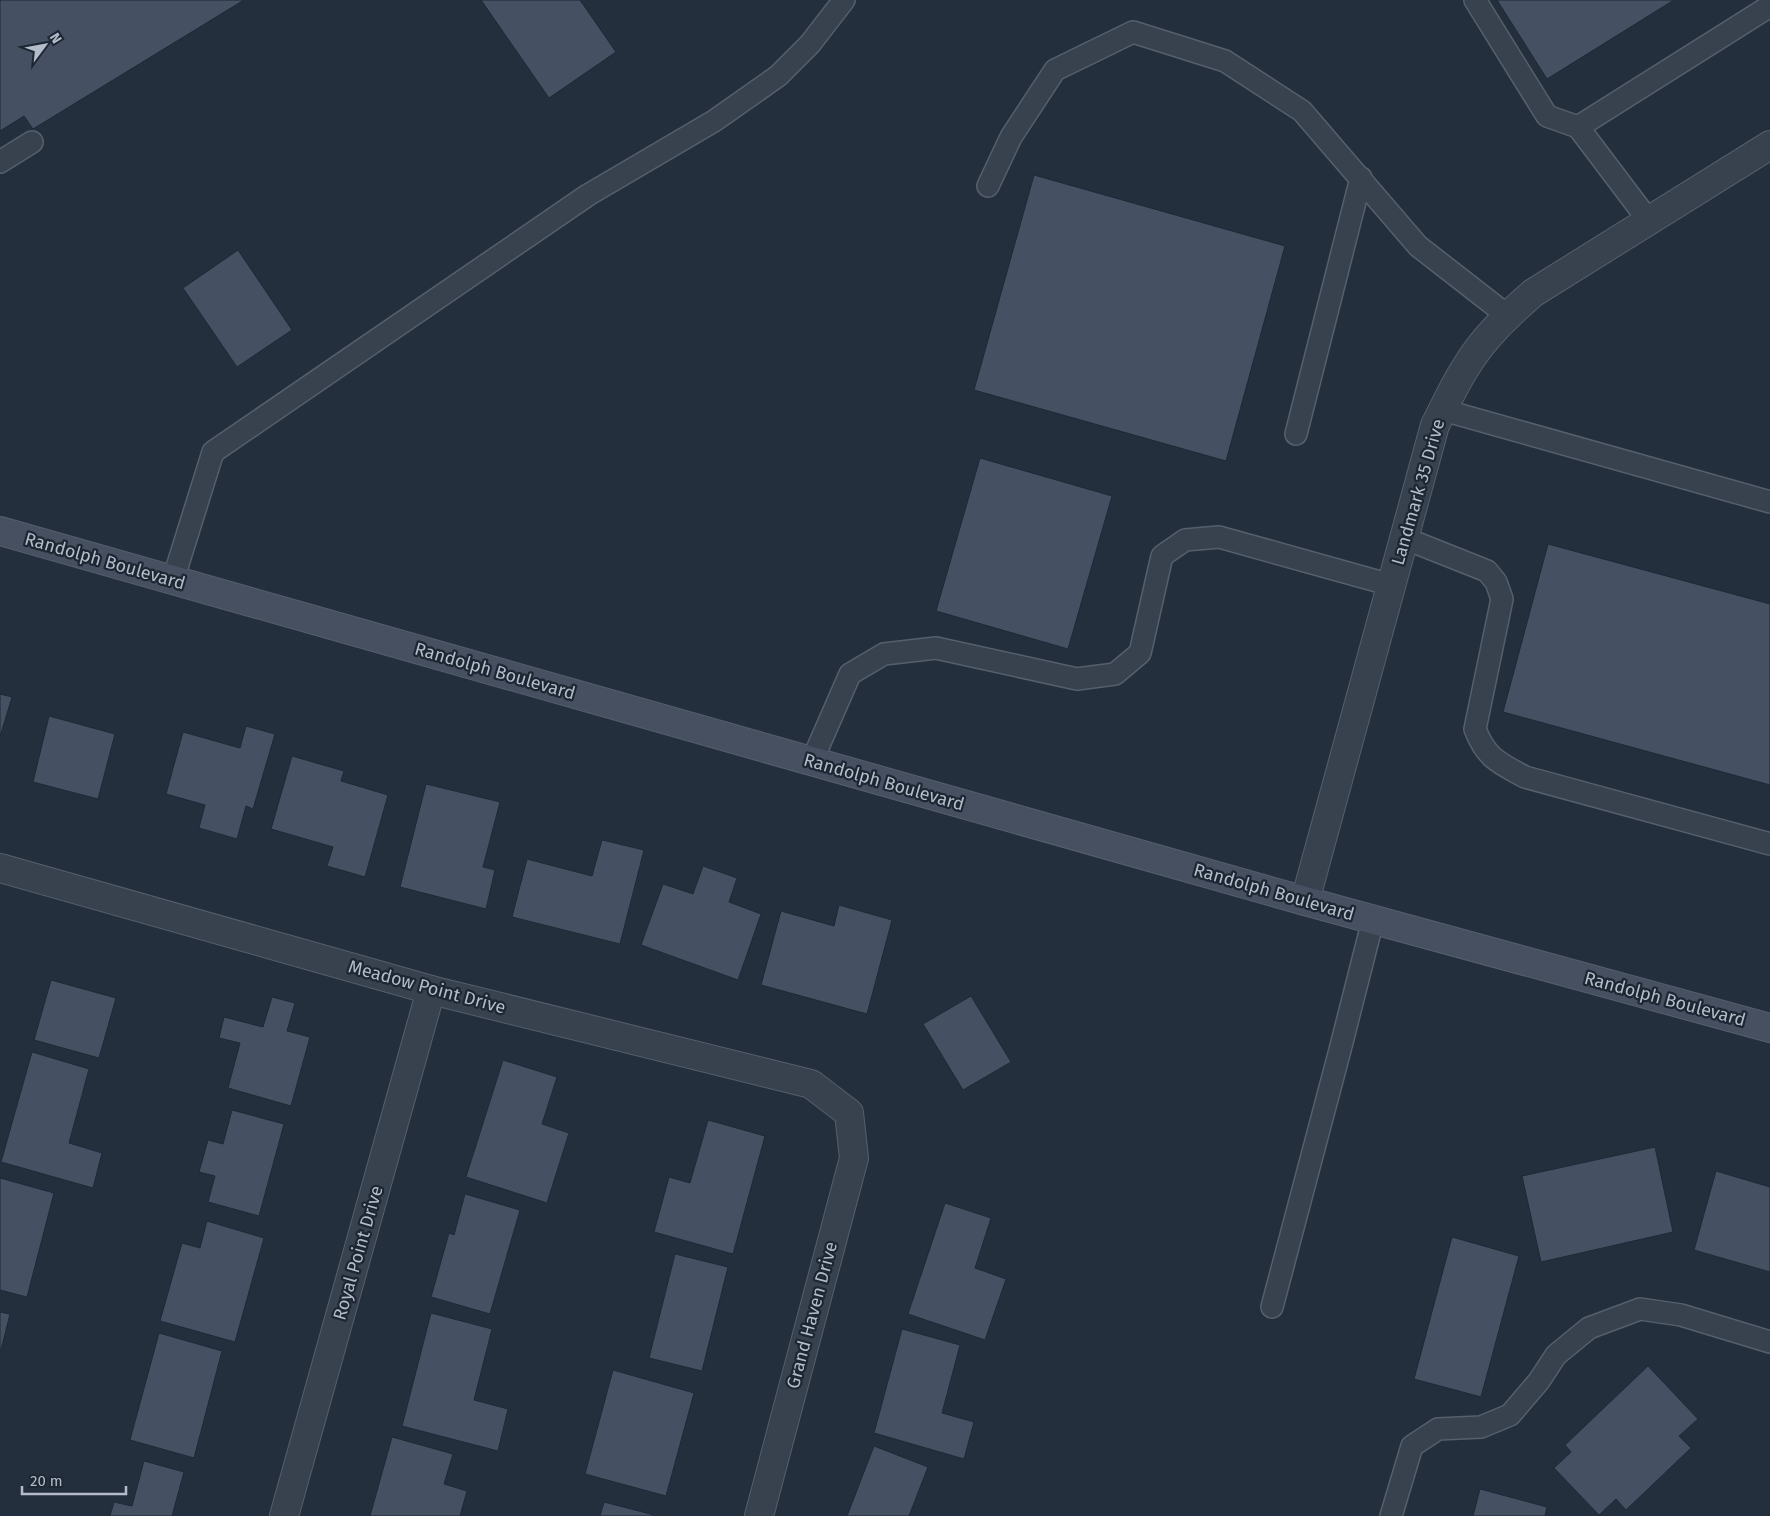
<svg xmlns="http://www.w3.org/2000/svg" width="1770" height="1516" font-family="'Fira Sans',sans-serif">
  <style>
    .building { fill: #455162; stroke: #1f2835 }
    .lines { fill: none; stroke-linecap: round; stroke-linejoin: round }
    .lane-casing { stroke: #565f6c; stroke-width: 24 }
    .street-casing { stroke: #565f6c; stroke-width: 30 }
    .secondary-casing { stroke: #565f6c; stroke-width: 30 }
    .lane { stroke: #38414e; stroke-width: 21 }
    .street { stroke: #38414e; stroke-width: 28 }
    .secondary { stroke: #465061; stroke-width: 28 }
    .labels { text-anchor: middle; stroke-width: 4.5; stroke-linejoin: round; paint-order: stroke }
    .street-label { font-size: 18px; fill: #b4bcc9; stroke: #1d2633 }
  </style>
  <rect width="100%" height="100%" fill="#242f3e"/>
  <!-- building -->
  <g class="building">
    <path d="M0,0H244L33,129L24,116L0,131Z"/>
    <path d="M481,0H580L616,52L549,98Z"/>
    <path d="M1497,0H1674L1547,79Z"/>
    <path d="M1034,175L1285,246L1226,461L974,390Z"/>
    <path d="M238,250L292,330L237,367L183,288Z"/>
    <path d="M980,458L1112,496L1068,649L936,611Z"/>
    <path d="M1548,544L1770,604V785L1503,712Z"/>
    <path d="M0,694L12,697L0,737Z"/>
    <path d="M49,716L115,734L98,799L33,782Z"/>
    <path d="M246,726L275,734L253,809L246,806L237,839L199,828L205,805L166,794L183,732L240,748Z"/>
    <path d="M292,756L344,771L341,781L388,795L365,877L327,866L333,847L271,829Z"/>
    <path d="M426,784L500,802L483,867L495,870L486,909L400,887Z"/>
    <path d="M602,840L644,850L620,944L512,917L527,859L592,876Z"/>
    <path d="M703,866L737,878L729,902L761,914L738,980L641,945L663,884L693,894Z"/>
    <path d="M839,905L892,920L867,1014L761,985L781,911L834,926Z"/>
    <path d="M51,980L116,998L99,1058L34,1040Z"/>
    <path d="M971,996L1011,1062L963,1090L923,1024Z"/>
    <path d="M272,997L295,1003L287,1031L310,1037L291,1106L228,1088L240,1043L219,1038L224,1017L263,1027Z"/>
    <path d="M32,1052L89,1069L69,1143L102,1153L93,1188L1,1162Z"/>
    <path d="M503,1060L557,1077L542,1124L569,1133L547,1203L466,1177Z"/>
    <path d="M232,1110L284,1124L259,1216L208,1202L215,1176L199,1172L208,1140L223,1144Z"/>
    <path d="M708,1120L765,1136L733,1254L654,1232L669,1177L690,1183Z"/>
    <path d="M1655,1147L1673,1232L1541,1262L1522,1176Z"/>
    <path d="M1716,1171L1770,1187V1272L1694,1250Z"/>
    <path d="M0,1178L54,1193L27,1297L0,1290Z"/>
    <path d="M465,1194L520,1210L490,1314L431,1297L449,1233L454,1235Z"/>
    <path d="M945,1203L991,1218L975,1268L1006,1279L985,1340L908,1314Z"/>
    <path d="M207,1221L264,1238L235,1342L160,1321L182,1243L200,1248Z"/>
    <path d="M1452,1237L1519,1256L1481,1397L1414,1379Z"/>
    <path d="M675,1254L728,1267L702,1371L649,1358Z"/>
    <path d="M0,1312L10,1314L0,1354Z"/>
    <path d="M431,1313L492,1329L474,1400L508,1409L498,1451L402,1426Z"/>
    <path d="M902,1329L960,1345L942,1413L974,1422L964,1459L874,1433Z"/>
    <path d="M159,1333L222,1351L194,1458L130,1440Z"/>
    <path d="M1648,1366L1698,1419L1679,1436L1691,1448L1626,1510L1616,1499L1599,1515L1554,1468L1571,1452L1565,1445Z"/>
    <path d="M613,1370L694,1393L666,1496L585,1474Z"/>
    <path d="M392,1437L453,1454L444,1484L467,1491L460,1516H370Z"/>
    <path d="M874,1446L928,1467L909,1516H847Z"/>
    <path d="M144,1461L184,1472L172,1516H110L114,1502L132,1506Z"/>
    <path d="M1480,1489L1547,1507L1545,1516H1473Z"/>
    <path d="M604,1502L658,1516H600Z"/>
  </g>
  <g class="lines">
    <defs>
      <g id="lane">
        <path d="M1475,0L1547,116L1578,127"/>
        <path d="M0,162L32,142"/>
        <path d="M988,186L1011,137L1055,70L1133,32L1225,61L1302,111L1418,246L1508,316"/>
        <path d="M1649,221L1578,127L1770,6"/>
        <path d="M1443,410L1770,502"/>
        <path d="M1296,434L1361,178"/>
        <path d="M1404,538L1487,571L1496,582L1502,599L1475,729C1486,758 1499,763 1525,777L1770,844"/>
        <path d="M173,580L213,452L588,195L714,121L778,76L810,44L844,0"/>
        <path d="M812,761L850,674L884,654L936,648L1077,679L1115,674L1140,653L1162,556L1185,540L1219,537L1391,585"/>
        <path d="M1272,1307L1340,1050L1373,920"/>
        <path d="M1391,1516L1412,1446L1438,1429L1481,1427L1510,1415L1539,1381L1556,1355L1589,1328L1640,1309L1681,1315L1770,1342"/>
      </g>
      <g id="street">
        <path d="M0,868L431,990L811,1084L849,1113L854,1158L759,1516"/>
        <path d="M1305,901L1435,425C1445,406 1454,385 1466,367C1483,338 1508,315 1533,293L1770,145"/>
        <path d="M284,1516L431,990"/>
      </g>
      <path id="secondary" d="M0,531L1305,901L1770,1028"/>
    </defs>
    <!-- lane casing -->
    <use href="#lane" class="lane-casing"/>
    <!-- street casing -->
    <use href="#street" class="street-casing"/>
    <!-- secondary casing -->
    <use href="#secondary" class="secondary-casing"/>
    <!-- lane -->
    <use href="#lane" class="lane"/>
    <!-- street -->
    <use href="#street" class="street"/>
    <!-- secondary -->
    <use href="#secondary" class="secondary"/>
  </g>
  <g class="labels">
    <!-- street labels -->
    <g class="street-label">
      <text transform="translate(1418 492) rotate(-74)" y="6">Landmark 35 Drive</text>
      <text transform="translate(105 561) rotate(16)" y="6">Randolph Boulevard</text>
      <text transform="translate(495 671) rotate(16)" y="6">Randolph Boulevard</text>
      <text transform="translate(884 782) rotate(16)" y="6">Randolph Boulevard</text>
      <text transform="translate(1274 892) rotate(16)" y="6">Randolph Boulevard</text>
      <text transform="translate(427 987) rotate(15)" y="6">Meadow Point Drive</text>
      <text transform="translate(1665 999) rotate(15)" y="6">Randolph Boulevard</text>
      <text transform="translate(358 1253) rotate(-74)" y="6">Royal Point Drive</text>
      <text transform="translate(812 1315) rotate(-75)" y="6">Grand Haven Drive</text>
    </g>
  </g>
  <!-- north arrow -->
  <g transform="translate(45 45) rotate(58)" stroke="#1d2633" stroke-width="4" paint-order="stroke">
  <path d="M0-4L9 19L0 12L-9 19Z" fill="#b4bcc9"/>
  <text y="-8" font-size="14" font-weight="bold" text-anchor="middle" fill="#b4bcc9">N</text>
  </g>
  <!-- scale -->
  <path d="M22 1486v8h104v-8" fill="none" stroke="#b4bcc9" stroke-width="2.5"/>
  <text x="30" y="1486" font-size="15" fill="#b4bcc9" stroke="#1d2633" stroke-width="4" paint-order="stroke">20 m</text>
</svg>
